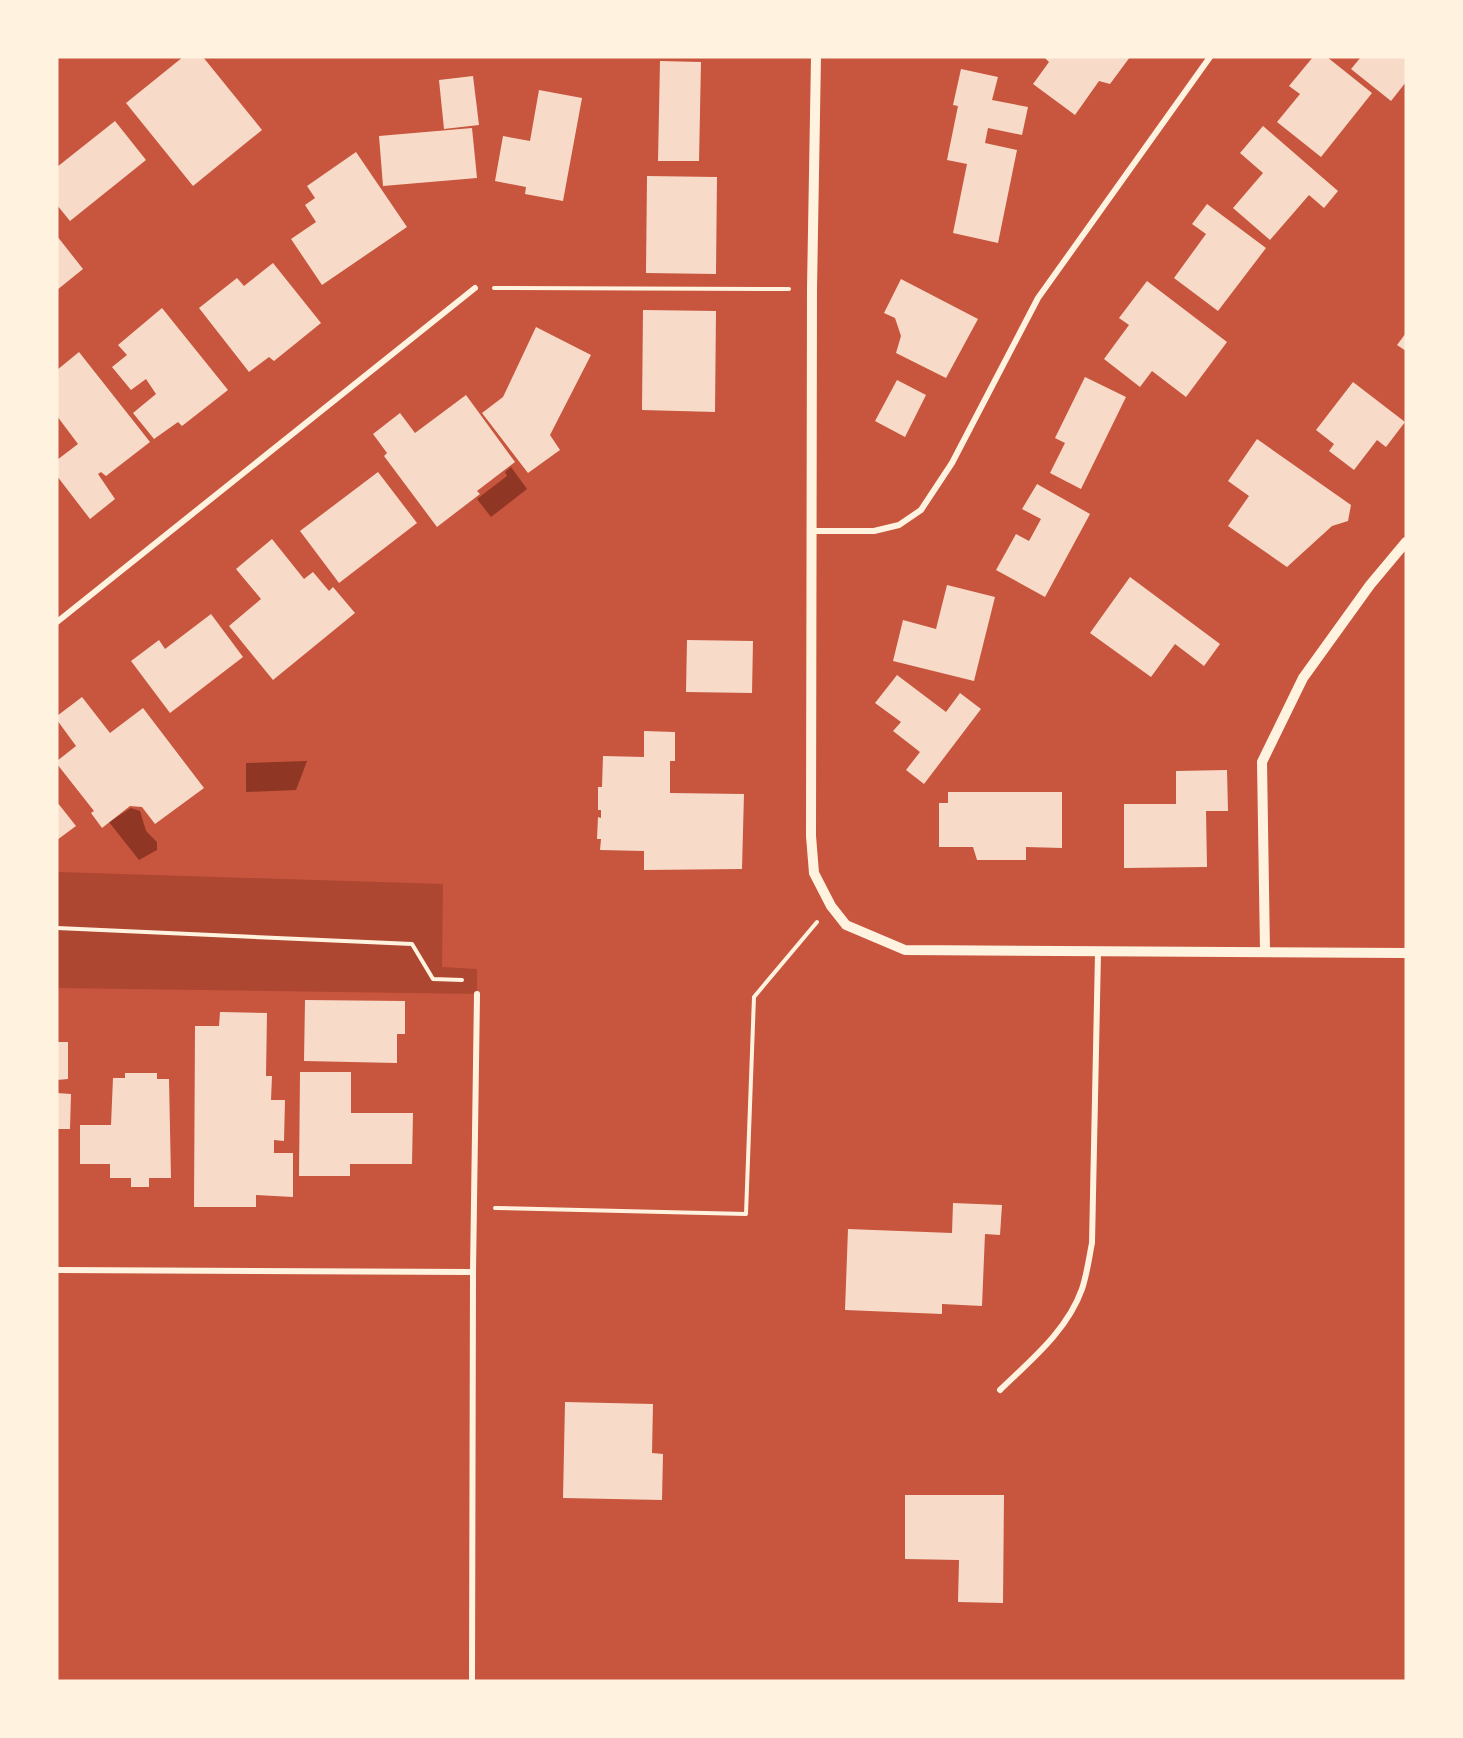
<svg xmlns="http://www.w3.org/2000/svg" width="1463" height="1738" font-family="'PT Sans Narrow',sans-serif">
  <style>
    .green { fill: #ae4732 }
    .water { fill: #8f3625 }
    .building { fill: #f7dbc8 }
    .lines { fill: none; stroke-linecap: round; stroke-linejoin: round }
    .path { stroke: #fff3e0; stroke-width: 4 }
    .minor { stroke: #fff3e0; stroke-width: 6 }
    .tertiary { stroke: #fff3e0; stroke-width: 10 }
  </style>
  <rect width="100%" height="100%" fill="#c8553d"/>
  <!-- green -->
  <path class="green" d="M57,872L443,884L442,967L477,969V994L57,988Z"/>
  <!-- water -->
  <g class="water">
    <path d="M511,467L527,489L491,517L477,499L507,476L505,472Z"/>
    <path d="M307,761L296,790L246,792V763Z"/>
    <path d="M131,808L140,811L146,831L157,842V850L139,860L109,822Z"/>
  </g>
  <!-- building -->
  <g class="building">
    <path d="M183,57H203L262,130L193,186L126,103Z"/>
    <path d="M1044,57H1130L1110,84L1099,81L1075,115L1033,84L1049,62Z"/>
    <path d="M1313,57H1327L1372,93L1321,157L1277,122L1300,94L1289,86Z"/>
    <path d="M1361,57H1406V82L1391,101L1351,69Z"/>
    <path d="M660,61L701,62L699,161H658Z"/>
    <path d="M961,69L998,77L992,100L1028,107L1022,135L988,128L985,143L1017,150L998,243L953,233L967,164L947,160L958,106L953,105Z"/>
    <path d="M473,76L479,125L444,129L439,80Z"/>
    <path d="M539,90L582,98L563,201L525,194L526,187L495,181L503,136L530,141Z"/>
    <path d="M115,121L146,160L70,221L57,205V167Z"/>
    <path d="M1263,126L1338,191L1324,208L1309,195L1270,240L1233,208L1263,173L1240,153Z"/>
    <path d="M472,128L477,178L383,186L379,136Z"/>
    <path d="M356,152L407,227L322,285L291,239L316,222L305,205L315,198L307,186Z"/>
    <path d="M647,176L717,177L716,274L646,273Z"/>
    <path d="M1207,204L1266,248L1218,311L1174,278L1206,234L1192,224Z"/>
    <path d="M57,236L83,269L57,290Z"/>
    <path d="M273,263L321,323L274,361L269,357L249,372L199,308L237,278L244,286Z"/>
    <path d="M901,279L978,319L946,378L896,353L901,336L895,318L884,313Z"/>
    <path d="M1147,281L1227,342L1186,397L1152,371L1140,387L1104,359L1129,325L1119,318Z"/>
    <path d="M162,308L228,390L182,426L178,422L154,439L133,413L156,394L146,379L131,390L112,367L127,355L118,345Z"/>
    <path d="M643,310L716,311L715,412L642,410Z"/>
    <path d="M536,327L591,355L550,435L560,450L528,473L482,413L503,397Z"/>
    <path d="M1406,333V351L1397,345Z"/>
    <path d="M79,352L150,442L106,476L101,472L98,474L115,499L90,519L57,476V460L78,444L57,416V370Z"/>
    <path d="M1085,377L1126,397L1081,489L1050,473L1065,443L1055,438Z"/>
    <path d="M897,380L926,395L905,437L875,421Z"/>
    <path d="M1353,382L1405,422L1386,447L1377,440L1354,470L1329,451L1334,444L1316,430Z"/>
    <path d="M466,395L515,462L477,491L480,494L437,527L384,456L387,453L373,434L400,413L415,433Z"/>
    <path d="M1257,439L1351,505L1348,521L1332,526L1287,567L1228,526L1249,496L1228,481Z"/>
    <path d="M378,472L417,523L339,583L300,531Z"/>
    <path d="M1037,484L1090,514L1045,597L996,570L1016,534L1029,541L1041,519L1022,509Z"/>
    <path d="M272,539L304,579L313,572L329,591L333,587L355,613L273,680L229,626L261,599L236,569Z"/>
    <path d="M1130,577L1220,644L1204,666L1175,644L1151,677L1090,633Z"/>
    <path d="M947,585L995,597L974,681L893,661L903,620L936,629Z"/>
    <path d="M211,614L243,657L170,713L131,661L159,640L165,649Z"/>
    <path d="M687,640L753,641L752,693L686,692Z"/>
    <path d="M897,675L946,712L960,693L981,709L924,784L906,770L920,752L893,731L901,722L875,703Z"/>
    <path d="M82,697L110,733L143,708L204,788L155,824L142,807L130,806L102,828L91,813L94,811L57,764V761L76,746L57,720V716Z"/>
    <path d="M644,731L675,732V761H670V793L744,794L742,869L644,870V851L600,850L601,839H597L598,817L601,818V810H598V787H602L603,756L644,757Z"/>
    <path d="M1227,770L1228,811H1206L1207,867L1124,868V804H1176V771Z"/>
    <path d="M948,792H1062V848L1026,847V860H977L973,847H939V803H948Z"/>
    <path d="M57,802L76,826L57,840Z"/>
    <path d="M305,1000L405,1001V1034H397V1063L304,1061Z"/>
    <path d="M220,1012L267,1013L266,1076H272L271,1100H285L284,1141L274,1140V1153H293V1197L256,1195V1207H194L195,1026H219Z"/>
    <path d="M57,1042H68V1079L57,1080Z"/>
    <path d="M300,1072H351V1113H413L412,1164H350V1176H299Z"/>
    <path d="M125,1073H157V1079H169L171,1178H149V1187H131V1178H110V1164H80V1125H111L113,1078H125Z"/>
    <path d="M57,1093L71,1094L70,1129H57Z"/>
    <path d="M953,1203L1002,1205L1000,1235L985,1234L982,1306L942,1304V1314L845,1310L848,1229L952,1233Z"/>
    <path d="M565,1402L653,1404L652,1453L663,1454L662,1500L563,1498Z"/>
    <path d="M905,1495H1004L1003,1603L958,1602L959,1560L905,1559Z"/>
  </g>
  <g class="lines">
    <!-- path -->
    <g class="path">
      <path d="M494,288L789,289"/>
      <path d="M57,928L412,944L433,979L462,980"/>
      <path d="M495,1208L746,1214L754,997L817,922"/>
    </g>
    <!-- minor -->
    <g class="minor">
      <path d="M812,531H874L899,525L921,510L952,463L1038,298L1210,57"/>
      <path d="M57,622L475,288"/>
      <path d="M57,1270L473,1272"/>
      <path d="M1000,1390C1031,1360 1067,1331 1082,1289C1087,1274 1089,1258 1092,1243L1098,953"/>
      <path d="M472,1681L473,1272L477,994"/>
    </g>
    <!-- tertiary -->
    <g class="tertiary">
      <path d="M816,57L812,289L811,836L814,873L831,906L846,925L905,950L1406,953"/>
      <path d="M1265,951L1262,762L1303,678L1370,585L1406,542"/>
    </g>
  </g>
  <!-- border -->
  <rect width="1463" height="1738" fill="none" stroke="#fff3e0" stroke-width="117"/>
</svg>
